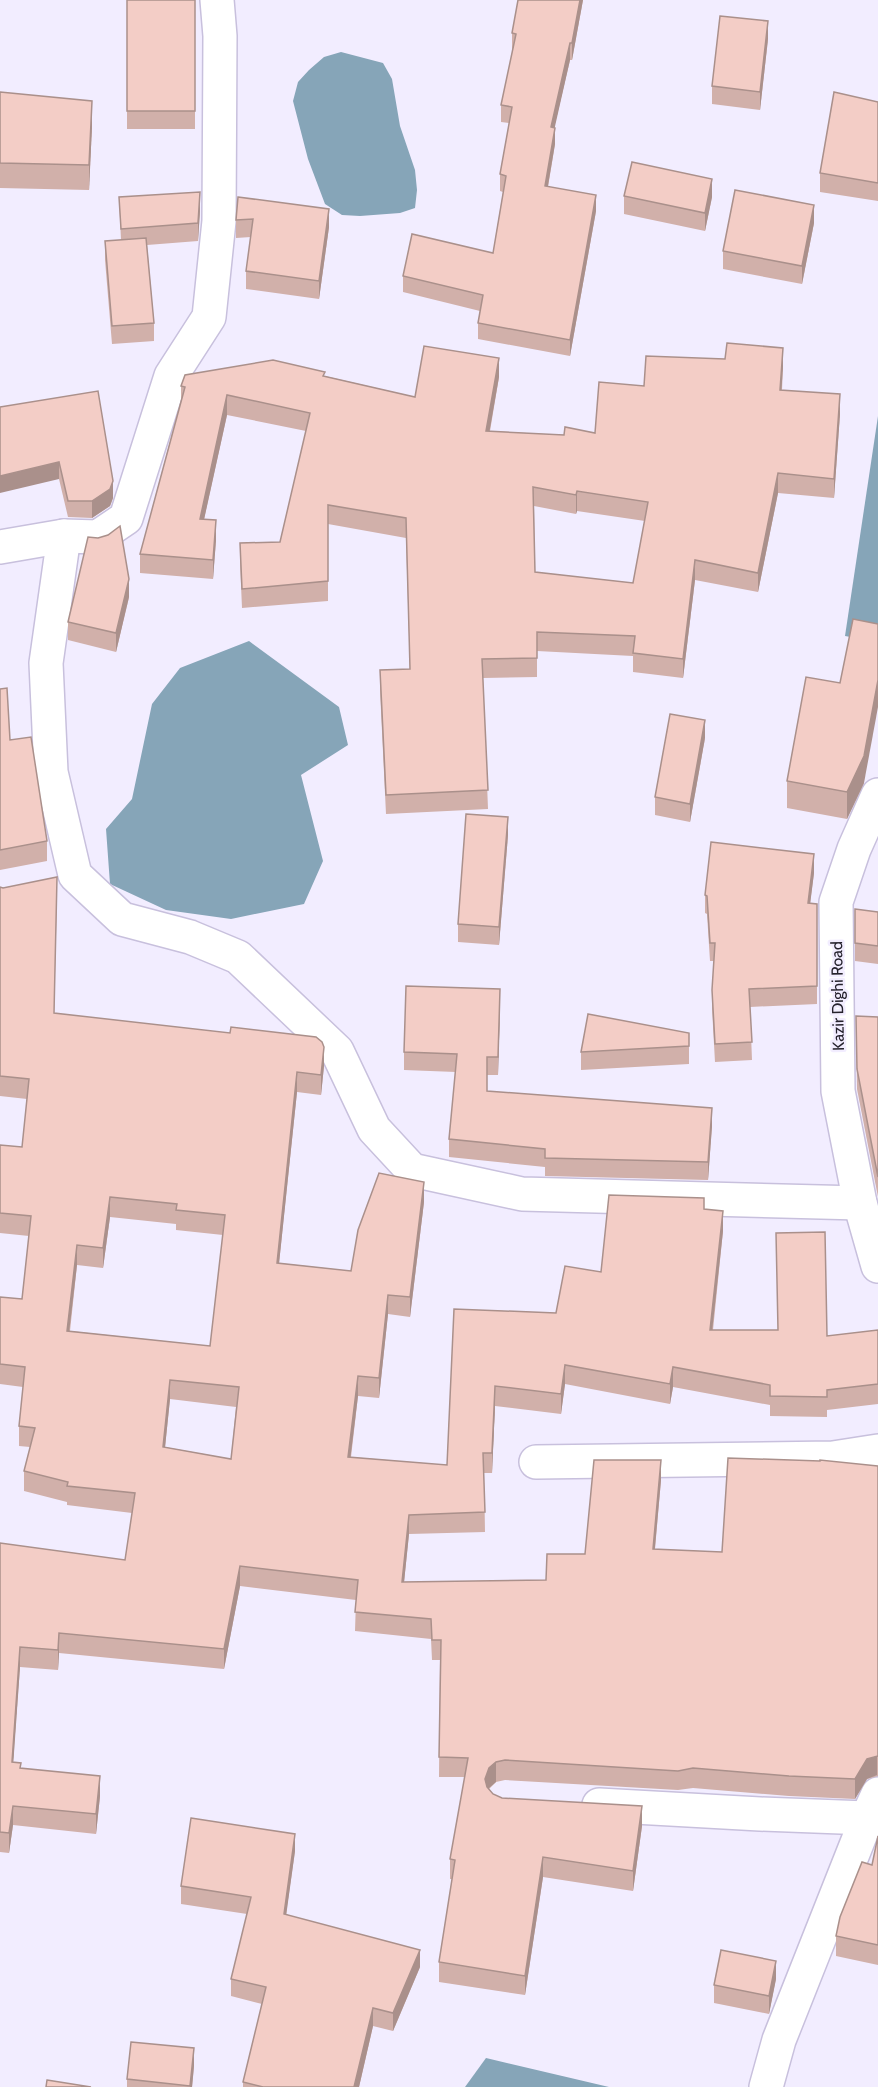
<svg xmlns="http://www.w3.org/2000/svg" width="878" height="2087" font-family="Cabin,sans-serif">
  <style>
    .water { fill: #86a5b8 }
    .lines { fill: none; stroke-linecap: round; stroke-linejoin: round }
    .minor-casing { stroke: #c8c0dd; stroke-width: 36 }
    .minor { stroke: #fff; stroke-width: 33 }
    .wall { fill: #d1b0aa; fill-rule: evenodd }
    .shaded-wall { fill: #aa908b }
    .building { fill: #f3cdc6; stroke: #aa908b; stroke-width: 1.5; fill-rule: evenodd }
    .labels { text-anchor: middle; stroke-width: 5; stroke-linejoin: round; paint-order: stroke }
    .street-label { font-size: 16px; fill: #25222d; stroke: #f2edff }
  </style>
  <rect width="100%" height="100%" fill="#f2edff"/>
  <!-- water -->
  <g class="water">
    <path d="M341,52L383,63L392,79L400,126L415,170L417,190L415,208L400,213L360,216L342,215L325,204L308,159L293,101L298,82L309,70L324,57Z"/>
    <path d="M878,416V642L845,636Z"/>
    <path d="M249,641L339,707L348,745L301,775L323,861L304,904L231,919L166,910L110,884L106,829L132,799L152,704L180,668Z"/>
    <path d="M486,2058L609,2087H465Z"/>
  </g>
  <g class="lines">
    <defs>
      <g id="minor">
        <path d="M64,536L46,663L51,772L75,875L122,919L190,937L238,957L337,1051L374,1129L412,1170L522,1194L860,1203"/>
        <path d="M0,547L64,536L98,537L126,518L171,376L209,317L219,221L220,36L217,0"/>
        <path d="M878,795L854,849L836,902L838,1091L860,1203L878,1266"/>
        <path d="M536,1462L833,1458L878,1451"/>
        <path d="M599,1805L760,1814L867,1818"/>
        <path d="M766,2087L779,2040L867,1818L878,1794"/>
      </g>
    </defs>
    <!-- minor casing -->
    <use href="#minor" class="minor-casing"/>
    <!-- minor -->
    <use href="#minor" class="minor"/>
  </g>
  <!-- wall -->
  <g class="wall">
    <rect x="127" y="0" width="68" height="129"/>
    <path d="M518,0H583L572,60H570L554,128L555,144L548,187L596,211L570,356L478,339V323L480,311L403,292V276L493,253L503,192L500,191V174L509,123L501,122V105L513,50H512V33Z"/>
    <path d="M768,39L760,110L712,104V86Z"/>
    <path d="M0,92L92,126L89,190L0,188Z"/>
    <path d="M878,102V201L820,192V173Z"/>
    <path d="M624,196L712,197L705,231L624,214Z"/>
    <path d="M119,197L200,210L198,241L147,245L154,323V341L112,344L105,260V241L121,240Z"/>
    <path d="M238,197L329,227L319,299L246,289V271L251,237L236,238V220Z"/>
    <path d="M814,223L802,284L723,269V251Z"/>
    <path d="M783,367L782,390L840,414L834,498L778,493L758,592L695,580L683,678L633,672V656L537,651V677L483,678L488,809L386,814L380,690V670L410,669L406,538L328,524V601L242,608L240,562V543L280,542L306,431L227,415L204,519L216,540L213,579L140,573V554L181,400V386L325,376L415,397L499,377L490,431L564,435L595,433L644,386ZM534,506L576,514L577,511L645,521L633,583L535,572Z"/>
    <path d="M0,407L113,498L110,506L92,518L68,517L59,479Z"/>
    <path d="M129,597L116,652L68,640V622Z"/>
    <path d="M0,689L10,740L47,841V861L0,870Z"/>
    <path d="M705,738L690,822L655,815V797Z"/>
    <path d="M787,781L864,783L847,819L787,808Z"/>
    <path d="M508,835L499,945L458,942V924Z"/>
    <path d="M814,873L810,903L817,904V1004L750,1007L752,1060L715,1062L712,1008L714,961H710L707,914L705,913V895Z"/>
    <path d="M0,887L57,897L54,1013L324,1066L321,1095L297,1092L279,1263L351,1271L424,1202L410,1317L388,1314L379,1398L358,1396L351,1457L447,1465L454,1309L556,1313L601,1272L704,1209L723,1231L713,1330L827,1336L878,1330V1404L827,1410V1417L770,1416V1405L673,1387L670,1404L565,1384L561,1414L495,1406L492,1473H484L485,1532L409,1534L404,1582L546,1580L585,1554L661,1480L655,1549L722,1552L878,1466V1776L867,1779L855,1799L789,1796L693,1788L678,1790L505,1780L496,1782L489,1789L493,1794L502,1798L642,1826L633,1891L543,1877L525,1995L439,1982V1962L452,1879H450V1859L465,1777H439L440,1660H432L431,1639L355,1631L356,1600L240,1586L224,1669L59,1653L58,1670L20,1667L13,1762L21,1768L100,1796L96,1834L13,1825L9,1853L0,1852V1543L125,1560L132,1513L67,1505V1502L24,1491V1471L30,1447L19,1446V1426L23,1387L0,1384V1297L22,1299L29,1236L0,1233V1145L22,1147L27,1099L0,1096ZM110,1217L176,1224V1230L223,1235L210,1346L70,1331L77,1265L103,1268ZM170,1399L236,1407L231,1459L165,1447Z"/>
    <path d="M855,909L878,912V964L855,961Z"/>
    <path d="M500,1007L498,1075H487V1091L712,1126L708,1180L545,1176V1167L449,1157V1139L456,1072L404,1070V1052Z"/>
    <path d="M856,1016L878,1017V1197L857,1089Z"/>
    <path d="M689,1033V1064L581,1070V1052Z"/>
    <path d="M878,1836V1965L836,1956V1936L872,1865Z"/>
    <path d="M295,1851L286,1914L420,1967L393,2031L373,2026L359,2087H243V2082L262,2004L231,1996V1979L247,1914L181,1904V1886Z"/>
    <path d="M776,1979L769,2014L714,2003V1985Z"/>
    <path d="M194,2066L192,2087H127V2079Z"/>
  </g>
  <!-- shaded-wall -->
  <g class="shaded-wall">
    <path d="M580,0H583L572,60V43Z"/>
    <path d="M768,21V39L760,110V92Z"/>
    <path d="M570,43V60L551,144V127Z"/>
    <path d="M92,101V126L89,190V165Z"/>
    <path d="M555,128V144L545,203V186Z"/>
    <path d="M712,179V197L705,231V213Z"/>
    <path d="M200,192V210L198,241V223Z"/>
    <path d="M596,195V211L570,356V340Z"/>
    <path d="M814,205V223L802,284V266Z"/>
    <path d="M329,209V227L319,299V281Z"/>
    <path d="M783,348V367L780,410V390Z"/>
    <path d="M499,358V377L486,451V431Z"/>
    <path d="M840,394V414L834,498V479Z"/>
    <path d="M227,395V415L200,538V519Z"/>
    <path d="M59,462V479L0,493V476Z"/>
    <path d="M778,473V493L758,592V573Z"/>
    <path d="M113,481V498L110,506L92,518V501Z"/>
    <path d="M577,491V511L576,514V495Z"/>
    <path d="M216,520V540L213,579V560Z"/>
    <path d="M695,560V580L683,678V659Z"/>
    <path d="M129,579V597L116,652V633Z"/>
    <path d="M878,680V707L864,783L847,819V792Z"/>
    <path d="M705,720V738L690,822V804Z"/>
    <path d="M508,817V835L499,945V927Z"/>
    <path d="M814,854V873L808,921V903Z"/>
    <path d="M500,989V1007L498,1075V1057Z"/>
    <path d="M324,1047V1066L321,1095V1075Z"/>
    <path d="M297,1072V1092L277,1283V1263Z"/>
    <path d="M712,1108V1126L708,1180V1162Z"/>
    <path d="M424,1182V1202L410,1317V1297Z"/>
    <path d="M110,1197V1217L103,1268V1248Z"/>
    <path d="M723,1211V1231L710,1350V1330Z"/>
    <path d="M77,1245V1265L67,1350V1331Z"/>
    <path d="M388,1295V1314L379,1398V1378Z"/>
    <path d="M565,1365V1384L561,1414V1394Z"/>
    <path d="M673,1367V1387L670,1404V1384Z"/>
    <path d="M358,1376V1396L348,1477V1457Z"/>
    <path d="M170,1380V1399L163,1467V1447Z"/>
    <path d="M495,1386V1406L492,1473V1453Z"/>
    <path d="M661,1460V1480L653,1569V1549Z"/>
    <path d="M409,1515V1534L402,1602V1582Z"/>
    <path d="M240,1566V1586L224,1669V1649Z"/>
    <path d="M59,1633V1653L58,1670V1650Z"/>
    <path d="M20,1647V1667L12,1782V1762Z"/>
    <path d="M877,1755V1775L867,1779L855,1799V1779L867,1759Z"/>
    <path d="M496,1762V1782L489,1788L485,1798V1779L489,1768Z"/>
    <path d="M100,1776V1796L96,1834V1814Z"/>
    <path d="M13,1806V1825L9,1853V1833Z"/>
    <path d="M642,1806V1826L633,1891V1871Z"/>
    <path d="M295,1834V1851L284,1931V1914Z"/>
    <path d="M543,1857V1877L525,1995V1976Z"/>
    <path d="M420,1950V1967L393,2031V2013Z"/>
    <path d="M776,1961V1979L769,2014V1996Z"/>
    <path d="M373,2008V2026L359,2087H354Z"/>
    <path d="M194,2048V2066L192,2087H190Z"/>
  </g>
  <!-- building -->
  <g class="building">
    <rect x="127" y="0" width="68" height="111"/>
    <path d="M518,0H580L572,43H570L551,127L555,128L545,186L596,195L570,340L478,323L483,295L403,276L412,234L493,253L506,176L500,174L512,107L501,105L516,34L512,33Z"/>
    <path d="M720,16L768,21L760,92L712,86Z"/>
    <path d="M0,92L92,101L89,165L0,163Z"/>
    <path d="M834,92L878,102V183L820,173Z"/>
    <path d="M632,162L712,179L705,213L624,196Z"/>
    <path d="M735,190L814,205L802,266L723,251Z"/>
    <path d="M200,192L198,223L121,229L119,197Z"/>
    <path d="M238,197L329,209L319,281L246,271L253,219L236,220Z"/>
    <path d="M146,238L154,323L112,326L105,241Z"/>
    <path d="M727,343L783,348L780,390L840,394L834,479L778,473L758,573L695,560L683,659L633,653L635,636L537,632V658L482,659L488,790L386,795L380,670L410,669L406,518L328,505V581L242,589L240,543L280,542L310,413L227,395L200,519L216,520L213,560L140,554L185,387L181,386L185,375L273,360L325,372L323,376L415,397L424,346L499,358L486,431L564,435L565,427L595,433L599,382L644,386L646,356L725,359ZM533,487L576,495L577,491L648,502L633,583L535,572Z"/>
    <path d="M98,391L113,481L110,489L92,501H68L59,462L0,476V407Z"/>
    <path d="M120,526L129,579L116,633L68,622L88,537L98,538L108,535Z"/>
    <path d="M853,619L878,624V680L864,756L847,792L787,781L806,677L840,683Z"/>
    <path d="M7,688L10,740L31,737L47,841L0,850V689Z"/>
    <path d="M670,714L705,720L690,804L655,797Z"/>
    <path d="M466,814L508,817L499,927L458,924Z"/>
    <path d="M711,842L814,854L808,903L817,904V986L749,989L752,1042L715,1044L712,990L715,943H710L707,896L705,895Z"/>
    <path d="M57,877L54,1013L230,1033L231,1027L316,1037L322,1042L324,1047L321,1075L297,1072L277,1263L351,1271L358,1230L379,1173L424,1182L410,1297L388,1295L379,1378L358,1376L348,1457L447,1465L454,1309L556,1313L565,1266L601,1272L609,1195L704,1198V1209L723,1211L710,1330H778L776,1233L825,1232L827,1336L878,1330V1384L827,1390V1397L770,1396V1385L673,1367L670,1384L565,1365L561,1394L495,1386L492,1453H483L485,1512L409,1515L402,1582L546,1580L547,1554H585L594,1460H661L653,1549L722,1552L728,1458L820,1461V1460L878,1466V1756L867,1759L855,1779L789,1776L693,1768L678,1771L505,1760L496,1762L489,1768L485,1779L487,1787L493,1794L502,1798L642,1806L633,1871L543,1857L525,1976L439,1962L455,1860L450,1859L468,1758L439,1757L441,1640H432L431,1619L355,1612L358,1580L240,1566L224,1649L59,1633L58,1650L20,1647L12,1762L21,1763L20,1768L100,1776L96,1814L13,1806L9,1833L0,1832V1543L125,1560L135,1493L67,1486L68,1482L24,1471L35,1428L19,1426L25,1367L0,1364V1297L22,1299L31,1216L0,1213V1145L22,1147L29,1079L0,1076V887L3,888ZM110,1197L177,1204L176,1210L225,1215L210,1346L67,1331L77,1245L103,1248ZM170,1380L239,1387L231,1459L163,1447Z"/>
    <path d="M855,909L878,912V946L855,943Z"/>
    <path d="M406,986L500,989L498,1057H487V1091L712,1108L708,1162L545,1158V1149L449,1139L457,1054L404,1052Z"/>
    <path d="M588,1014L689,1033V1046L581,1052Z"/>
    <path d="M856,1016L878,1017V1177L857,1069Z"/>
    <path d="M191,1818L295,1834L284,1914L420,1950L393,2013L373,2008L354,2087H263L243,2082L266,1987L231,1979L251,1897L181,1886Z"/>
    <path d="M878,1836V1945L836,1936L840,1917L862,1862L872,1865Z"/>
    <path d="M721,1950L776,1961L769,1996L714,1985Z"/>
    <path d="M131,2042L194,2048L190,2086L127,2079Z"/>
    <path d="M47,2080L91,2087H46Z"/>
  </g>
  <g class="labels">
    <!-- street labels -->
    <g class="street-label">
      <text transform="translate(837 996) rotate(-91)" y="6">Kazir Dighi Road</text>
    </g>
  </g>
</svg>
